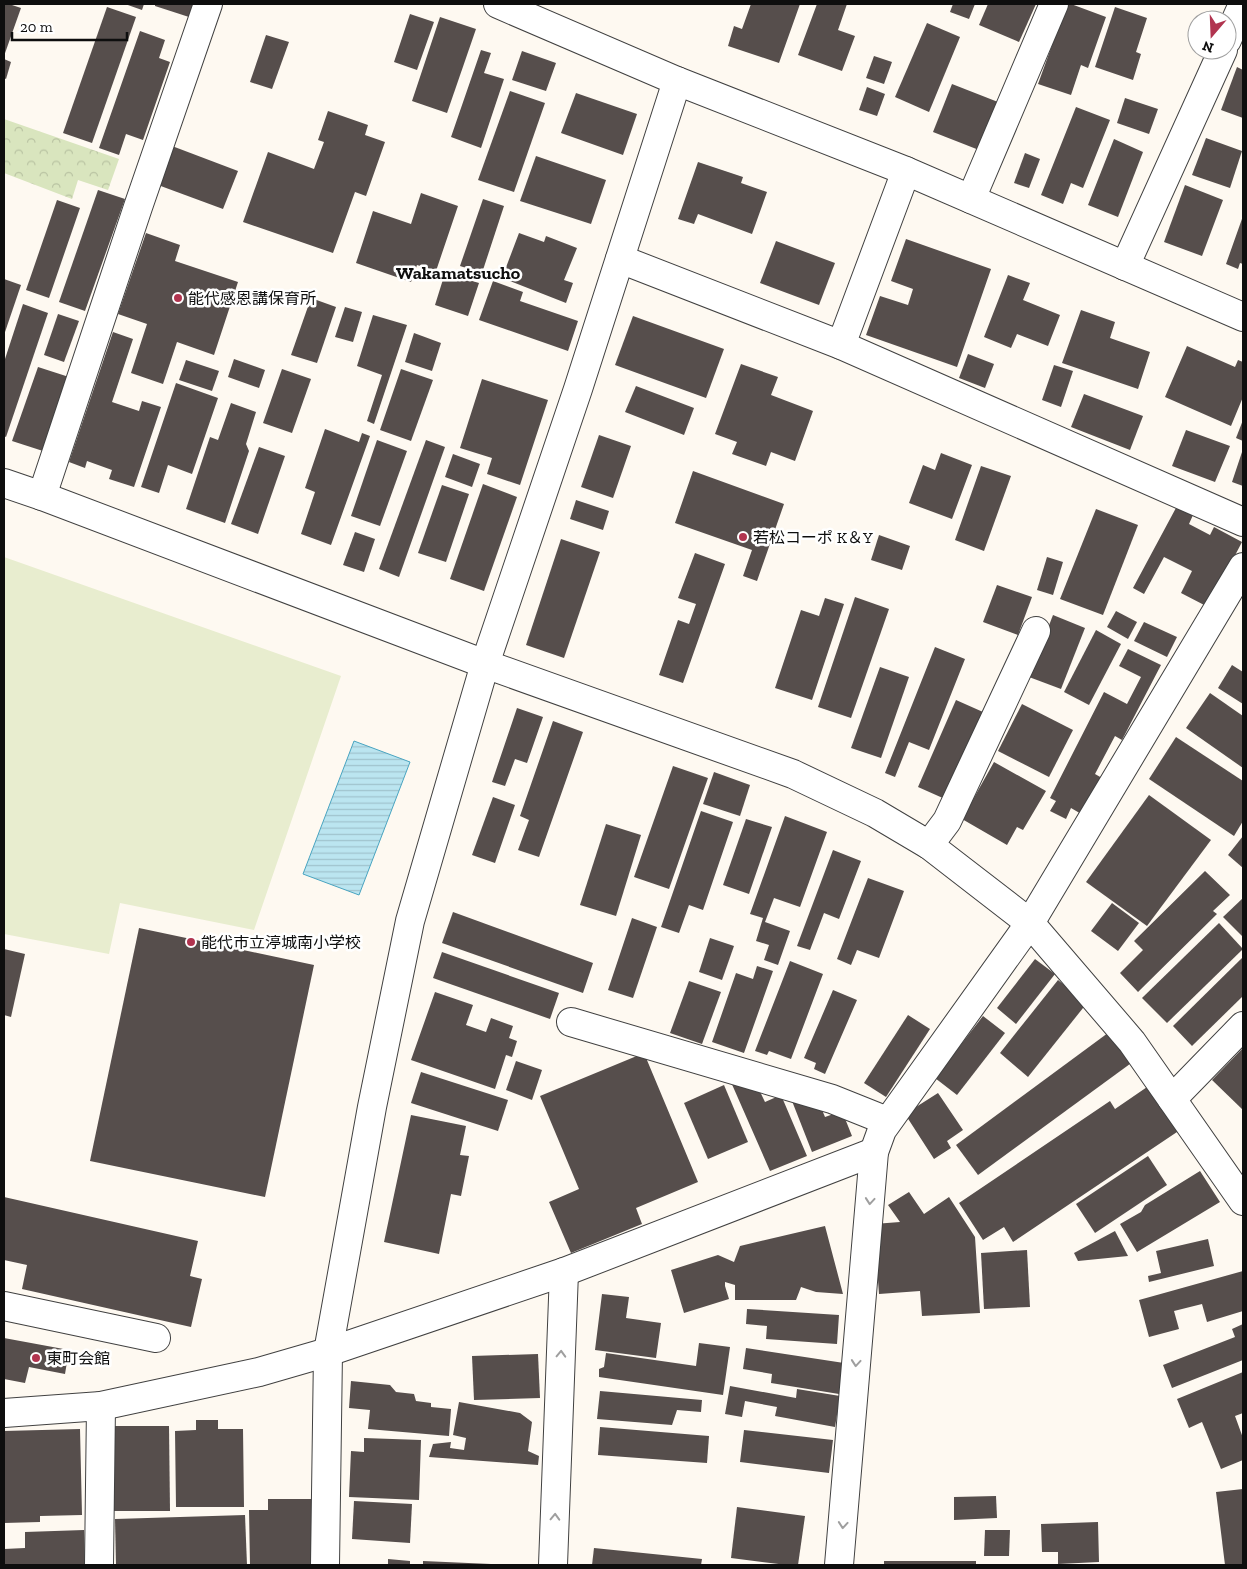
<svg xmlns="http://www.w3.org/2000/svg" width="1247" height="1569" font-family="'Zilla Slab','Noto Sans JP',serif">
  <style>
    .park { fill: url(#park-crowns) }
    .pitch { fill: #e8edcf }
    .water { fill: url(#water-rules); stroke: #49a4c0 }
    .building { fill: #564e4c }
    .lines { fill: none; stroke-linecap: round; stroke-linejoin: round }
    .minor-casing { stroke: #414141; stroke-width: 30 }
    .minor { stroke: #fff; stroke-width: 28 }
    .oneway { stroke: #9f9f9f }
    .poi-dot { fill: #b1344f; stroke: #fff; stroke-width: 2 }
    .labels { text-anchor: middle; stroke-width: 5; stroke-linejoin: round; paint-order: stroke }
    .poi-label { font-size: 16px; fill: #0e0e0e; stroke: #fff; text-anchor: start }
    .neighbourhood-label { font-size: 18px; font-weight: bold; fill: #0e0e0e; stroke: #fff }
  </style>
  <defs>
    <pattern id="park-crowns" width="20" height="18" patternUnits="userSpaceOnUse" patternTransform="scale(1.25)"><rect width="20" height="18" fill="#d9e5be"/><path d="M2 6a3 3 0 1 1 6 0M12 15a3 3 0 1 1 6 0" fill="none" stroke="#b9c3a2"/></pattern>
    <pattern id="water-rules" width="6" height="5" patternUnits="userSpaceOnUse" patternTransform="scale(1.25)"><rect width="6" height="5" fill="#bbe5f0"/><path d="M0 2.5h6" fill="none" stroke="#a0c3cd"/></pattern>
  </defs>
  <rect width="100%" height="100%" fill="#fef9f1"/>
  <!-- park -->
  <path class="park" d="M4,119L119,159L108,190L78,180L72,199L4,173Z"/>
  <!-- pitch -->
  <path class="pitch" d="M4,557L341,676L254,930L120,903L109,954L4,934Z"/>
  <!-- water -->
  <path class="water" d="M354,741L410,762L359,895L303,874Z"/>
  <!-- building -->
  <g class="building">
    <path d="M4,4H9L21,8L4,56Z"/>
    <path d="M125,4H144L142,10Z"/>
    <path d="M155,4H194L189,17L155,6Z"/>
    <path d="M751,4H800L779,63L728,46L734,26L742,29Z"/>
    <path d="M817,4H847L838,30L855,36L842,71L798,55Z"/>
    <path d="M953,4H975L969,19L950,12Z"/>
    <path d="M988,4H1036L1019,42L979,25Z"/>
    <path d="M1067,4H1071L1106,17L1088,68L1081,65L1071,95L1038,84Z"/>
    <path d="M107,7L136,17L92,143L63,133Z"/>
    <path d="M1115,7L1147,18L1136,52L1141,54L1133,80L1095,67Z"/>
    <path d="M410,14L434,22L417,70L394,62Z"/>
    <path d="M440,17L476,29L447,113L412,101Z"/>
    <path d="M927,23L960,37L929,112L895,97Z"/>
    <path d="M140,31L165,40L159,58L170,62L143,140L126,134L119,155L99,148Z"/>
    <path d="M266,35L289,42L272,89L250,82Z"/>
    <path d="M481,50L491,53L484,73L504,79L481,148L451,137Z"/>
    <path d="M522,51L556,63L546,91L512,80Z"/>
    <path d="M874,56L892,62L884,84L866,78Z"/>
    <path d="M4,59L11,62L6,79L4,78Z"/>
    <path d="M1237,67L1243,70V118L1221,110Z"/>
    <path d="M952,84L998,102L979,150L933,132Z"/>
    <path d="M867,87L885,94L877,116L859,110Z"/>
    <path d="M510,91L545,103L514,192L478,180Z"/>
    <path d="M576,93L637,114L623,155L561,133Z"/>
    <path d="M1125,98L1158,109L1149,134L1117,123Z"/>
    <path d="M1076,107L1110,120L1083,188L1071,183L1063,204L1041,195Z"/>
    <path d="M328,111L368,125L365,135L385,142L366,196L355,192L333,253L243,222L268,152L314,169L324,142L318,140Z"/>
    <path d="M1206,138L1242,151L1230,188L1192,175Z"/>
    <path d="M1114,139L1143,152L1118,217L1088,205Z"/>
    <path d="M172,146L238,171L223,209L158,185Z"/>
    <path d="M1025,153L1040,159L1029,188L1014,183Z"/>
    <path d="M536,156L606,180L591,224L520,201Z"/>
    <path d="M698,162L743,177L741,183L767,192L752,234L698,214L694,224L678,219Z"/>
    <path d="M1185,185L1223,200L1202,256L1164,242Z"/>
    <path d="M98,190L125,199L85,311L59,302Z"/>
    <path d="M421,193L458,206L436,271L417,265L411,282L356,263L373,211L411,224Z"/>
    <path d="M483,199L504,206L482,273L460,266Z"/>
    <path d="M57,200L80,208L49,298L26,290Z"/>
    <path d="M1243,216V264L1240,263L1238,269L1226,264Z"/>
    <path d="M146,233L180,245L175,261L238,282L214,355L177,342L163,384L131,373L147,324L118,314Z"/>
    <path d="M519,233L544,242L546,236L577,248L564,280L573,283L566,303L502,278Z"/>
    <path d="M906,239L991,269L957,367L866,335L880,296L908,305L913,289L891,281Z"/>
    <path d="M776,241L835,263L819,305L760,283Z"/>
    <path d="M445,273L479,283L468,316L435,305Z"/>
    <path d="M1008,275L1030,283L1023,300L1060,315L1048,346L1017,334L1011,348L984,337Z"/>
    <path d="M4,279L21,285L4,335Z"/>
    <path d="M493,281L523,292L520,301L578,321L568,351L479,320Z"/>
    <path d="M311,298L336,307L317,363L291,355Z"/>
    <path d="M23,304L48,313L6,437L4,436V362Z"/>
    <path d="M345,307L362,312L353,342L335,337Z"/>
    <path d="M1081,310L1115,322L1110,338L1150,352L1138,389L1062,363Z"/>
    <path d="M58,314L79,321L64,362L44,355Z"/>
    <path d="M373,315L407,325L374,424L367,421L382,375L357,366Z"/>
    <path d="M633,316L724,349L706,398L615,365Z"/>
    <path d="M113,332L133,339L112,402L139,411L142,401L161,407L134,487L109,479L112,470L87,461L85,468L69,462Z"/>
    <path d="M414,333L441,343L432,371L405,362Z"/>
    <path d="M1187,346L1235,367L1238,360L1243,362V397L1231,426L1165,397Z"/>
    <path d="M968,354L994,364L985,388L959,378Z"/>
    <path d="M234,359L265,370L259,388L228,377Z"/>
    <path d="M186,360L219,371L212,391L179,380Z"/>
    <path d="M741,364L778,377L771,395L813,411L795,461L771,452L766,466L732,454L737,442L715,434Z"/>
    <path d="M1054,365L1073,371L1061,407L1042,400Z"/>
    <path d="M38,367L69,377L43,451L12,441Z"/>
    <path d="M282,369L311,379L292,433L263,423Z"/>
    <path d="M401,369L433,380L411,441L380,430Z"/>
    <path d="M482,379L548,400L520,485L487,474L492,458L460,448Z"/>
    <path d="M176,383L218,398L192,474L168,465L159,493L141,487Z"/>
    <path d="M636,386L694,408L684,435L625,412Z"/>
    <path d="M1084,394L1143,416L1130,450L1071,427Z"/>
    <path d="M231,403L256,412L246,444L249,451L225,523L186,509L210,437L218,440Z"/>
    <path d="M1243,420V441L1236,438Z"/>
    <path d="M325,429L359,442L362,433L370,436L331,545L301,534L315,492L305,488Z"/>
    <path d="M1186,430L1230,446L1215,482L1172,466Z"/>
    <path d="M599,435L631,446L613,498L581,487Z"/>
    <path d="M377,440L407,451L380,526L351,516Z"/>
    <path d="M426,440L445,447L399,577L379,569Z"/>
    <path d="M259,447L285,456L258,534L231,524Z"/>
    <path d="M1243,449V486L1232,482Z"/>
    <path d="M941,453L972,465L952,519L909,503L923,465L935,470Z"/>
    <path d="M453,454L480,464L472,487L445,477Z"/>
    <path d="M981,466L1011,476L984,551L955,540Z"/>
    <path d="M693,471L784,504L757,581L743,576L752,550L675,523Z"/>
    <path d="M483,484L517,497L484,591L450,579Z"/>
    <path d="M442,485L469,494L446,562L418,553Z"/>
    <path d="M576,500L609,511L603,530L570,519Z"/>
    <path d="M1177,506L1193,515L1189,524L1210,535L1214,527L1242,542L1208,607L1181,593L1192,571L1164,557L1144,594L1133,588Z"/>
    <path d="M1096,509L1138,525L1103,615L1060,599Z"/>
    <path d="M355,532L375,539L364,572L343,565Z"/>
    <path d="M879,535L910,546L902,570L871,560Z"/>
    <path d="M561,539L600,552L564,658L526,645Z"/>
    <path d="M695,553L725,564L683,683L659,675L678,620L689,624L696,604L678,598Z"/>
    <path d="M1047,557L1063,562L1053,595L1037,590Z"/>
    <path d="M997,585L1032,597L1018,635L983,622Z"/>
    <path d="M855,597L889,609L851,718L818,707Z"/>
    <path d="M825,598L844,604L812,700L775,688L801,610L819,616Z"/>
    <path d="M1116,611L1137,622L1128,639L1107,627Z"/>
    <path d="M1053,615L1085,628L1061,689L1029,677Z"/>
    <path d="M1144,622L1177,637L1167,657L1134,641Z"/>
    <path d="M1096,630L1121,644L1089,705L1064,692Z"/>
    <path d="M935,647L965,659L929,750L909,742L895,777L885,773Z"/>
    <path d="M1128,649L1161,665L1122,740L1115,736L1095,774L1102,778L1083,815L1071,808L1066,819L1050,811L1056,801L1050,798L1104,692L1127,704L1141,677L1119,666Z"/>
    <path d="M1232,665L1243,672V704L1218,688Z"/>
    <path d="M880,667L909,677L881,758L851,748Z"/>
    <path d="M1210,693L1243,716V768L1186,728Z"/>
    <path d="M956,700L983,712L945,799L918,787Z"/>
    <path d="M1022,704L1073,730L1049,777L998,751Z"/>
    <path d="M517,708L543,717L527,763L515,759L505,786L492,782Z"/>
    <path d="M553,721L583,732L539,857L518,850L529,820L520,816Z"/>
    <path d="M1176,737L1243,781V821L1234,836L1149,779Z"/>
    <path d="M994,762L1046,791L1023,830L1017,827L1007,845L962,819Z"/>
    <path d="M673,766L708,778L669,889L634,877Z"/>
    <path d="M714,772L750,785L740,816L703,804Z"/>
    <path d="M1149,795L1211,840L1147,926L1086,882Z"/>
    <path d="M493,797L515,805L495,863L472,855Z"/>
    <path d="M701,811L733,822L703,910L689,905L679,933L661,927Z"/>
    <path d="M785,816L827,832L800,907L774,898L765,922L790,931L778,965L764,960L769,945L756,941L763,918L750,914Z"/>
    <path d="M746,819L772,827L749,894L723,885Z"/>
    <path d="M606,824L641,835L616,916L580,905Z"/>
    <path d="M1243,836V868L1228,855Z"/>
    <path d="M833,850L861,861L839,919L824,913L810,950L797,946Z"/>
    <path d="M1205,871L1230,895L1213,911L1217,914L1138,992L1120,973L1143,950L1134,941Z"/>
    <path d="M868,878L904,891L879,958L857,950L851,965L837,959Z"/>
    <path d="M1243,898V937L1223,917Z"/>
    <path d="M1112,903L1139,923L1118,951L1091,931Z"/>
    <path d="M453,912L593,963L583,993L442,943Z"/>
    <path d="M632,918L657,927L633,998L608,990Z"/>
    <path d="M1219,923L1243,949L1167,1023L1142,998Z"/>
    <path d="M139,928L314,965L265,1197L90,1161Z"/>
    <path d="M710,938L734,946L722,980L699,972Z"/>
    <path d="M4,949L25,954L11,1017L4,1015Z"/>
    <path d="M442,952L559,993L550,1019L433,978Z"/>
    <path d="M1243,957V996L1192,1046L1173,1026Z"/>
    <path d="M1035,959L1055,974L1016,1024L997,1008Z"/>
    <path d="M790,961L823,974L791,1059L769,1051L767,1055L755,1051Z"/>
    <path d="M757,966L773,971L744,1053L712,1042L736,973L753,979Z"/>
    <path d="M1058,980L1087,1003L1028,1077L1000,1053Z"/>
    <path d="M689,981L721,992L702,1044L670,1033Z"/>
    <path d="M833,990L857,1000L825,1074L814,1069L816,1063L804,1058Z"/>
    <path d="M435,992L473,1005L466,1025L486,1032L491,1018L513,1026L509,1038L517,1041L512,1057L506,1055L495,1089L411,1060Z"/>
    <path d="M908,1015L930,1029L886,1097L864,1083Z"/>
    <path d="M983,1016L1005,1033L957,1095L935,1078Z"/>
    <path d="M1112,1030L1134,1061L978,1175L956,1145Z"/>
    <path d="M1243,1048V1110L1212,1080Z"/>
    <path d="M644,1053L698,1182L636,1208L642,1224L571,1253L549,1202L579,1189L540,1096Z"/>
    <path d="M516,1061L542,1070L532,1100L506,1090Z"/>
    <path d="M421,1072L508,1100L498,1131L411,1103Z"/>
    <path d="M727,1073L755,1081L765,1102L781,1095L807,1156L770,1171Z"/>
    <path d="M724,1085L748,1142L708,1159L684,1103Z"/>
    <path d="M1150,1085L1180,1130L1013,1242L1004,1227L983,1240L959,1203L1110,1101L1115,1109Z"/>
    <path d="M938,1093L963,1130L947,1141L951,1148L934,1159L905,1114Z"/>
    <path d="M817,1098L825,1117L842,1111L852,1136L812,1152L792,1101Z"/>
    <path d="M411,1115L466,1126L460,1155L469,1156L461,1196L451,1194L439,1254L384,1242Z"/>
    <path d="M1148,1156L1167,1185L1095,1233L1076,1204Z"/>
    <path d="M1200,1171L1220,1202L1137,1252L1120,1224L1141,1212L1145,1205Z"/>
    <path d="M909,1192L924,1214L949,1197L975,1237L980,1313L922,1316L920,1291L879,1294L874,1224L900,1222L888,1205Z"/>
    <path d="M4,1197L198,1241L190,1276L202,1279L191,1327L22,1289L27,1265L4,1260Z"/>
    <path d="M825,1226L843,1294L816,1292L801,1287L796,1300H735V1285L725,1282V1286L729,1299L684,1313L671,1270L718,1255L734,1262L740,1246Z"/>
    <path d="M1115,1231L1128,1256L1078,1261L1074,1253Z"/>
    <path d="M1208,1239L1214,1266L1149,1282L1148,1276L1161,1273L1156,1251Z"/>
    <path d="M1027,1250L1030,1307L984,1309L981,1253Z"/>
    <path d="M1243,1271V1311L1207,1322L1202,1304L1174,1311L1179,1329L1149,1337L1139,1300Z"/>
    <path d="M602,1294L629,1297L626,1318L661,1323L656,1358L595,1350Z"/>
    <path d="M747,1309L839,1315L837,1344L766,1339L767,1326L746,1324Z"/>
    <path d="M1243,1324V1360L1172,1388L1163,1365L1235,1337L1232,1329Z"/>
    <path d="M4,1338L69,1350L65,1374L29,1367L25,1383L4,1379Z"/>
    <path d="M699,1343L730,1347L723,1395L599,1377V1369L604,1367L606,1353L696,1366Z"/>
    <path d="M746,1348L844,1363L839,1394L771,1383L772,1374L743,1369Z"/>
    <path d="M538,1354L540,1398L474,1400L472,1356Z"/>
    <path d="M1243,1372V1413L1235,1416L1243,1438V1460L1221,1469L1202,1422L1189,1428L1177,1399Z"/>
    <path d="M351,1381L390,1385L396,1392L414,1394L416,1401L431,1403V1407L451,1409L449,1436L368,1429L370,1410L349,1408Z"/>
    <path d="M730,1386L796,1398L797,1389L840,1396L835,1427L775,1416L777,1407L745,1401L742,1417L725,1414Z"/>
    <path d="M600,1391L702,1400L701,1412L677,1410L672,1425L597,1419Z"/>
    <path d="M459,1402L520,1413L532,1422L528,1451L539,1456L538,1465L429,1457L433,1444L451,1442L450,1448L464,1450L466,1438L453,1435Z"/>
    <path d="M196,1420H218V1429H243L244,1507H176L175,1431L196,1430Z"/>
    <path d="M111,1426H169L170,1511H112Z"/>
    <path d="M600,1427L709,1436L707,1463L598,1455Z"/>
    <path d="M80,1429L82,1515L40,1516V1522L4,1523V1431Z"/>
    <path d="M744,1430L833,1440L829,1473L740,1462Z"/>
    <path d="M364,1438L421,1440L419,1500L349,1497L351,1451L364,1452Z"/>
    <path d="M1243,1489V1565H1225L1216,1492Z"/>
    <path d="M996,1496L997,1518L954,1520V1497Z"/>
    <path d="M268,1499H312V1565H250L249,1510H268Z"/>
    <path d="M354,1501L412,1504L410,1543L352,1539Z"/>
    <path d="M737,1507L805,1516L798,1565H787L731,1558Z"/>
    <path d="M245,1515L247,1565H116L115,1519Z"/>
    <path d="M1098,1522L1099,1562L1058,1564V1552H1042L1041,1524Z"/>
    <path d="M84,1530L85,1565H4V1549L25,1548V1532Z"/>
    <path d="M985,1530H1010L1009,1556H984Z"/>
    <path d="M594,1548L702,1559L701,1565H592Z"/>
    <path d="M388,1559L410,1561V1565H388Z"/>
    <path d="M423,1561L491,1564V1565H423Z"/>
    <rect x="884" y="1561" width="92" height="4"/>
  </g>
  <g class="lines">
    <defs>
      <g id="minor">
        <path d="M498,4L677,81L906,171L1243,317"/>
        <path d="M1227,40L1243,4"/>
        <path d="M971,199L1054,4"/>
        <path d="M620,259L841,345L1243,522"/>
        <path d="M1125,266L1223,50"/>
        <path d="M841,345L906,171"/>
        <path d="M4,483L42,496L485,664L793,774L875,813L929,845L1030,923L1132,1042L1243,1201"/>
        <path d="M42,496L138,207L208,4"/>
        <path d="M929,845L947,821L1036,631"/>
        <path d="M571,1022L832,1099L887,1121"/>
        <path d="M1172,1099L1243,1026"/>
        <path d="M4,1306L156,1338"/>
        <path d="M4,1413L101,1406L259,1372L328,1352L564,1272L874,1152"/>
        <path d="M99,1565L101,1406"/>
        <path d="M325,1565L328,1352L372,1107L410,921L485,664L578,389L677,81"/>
        <path d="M553,1565L564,1272"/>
        <path d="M839,1565L874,1152L882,1130L1030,923L1243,567"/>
      </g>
    </defs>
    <!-- minor casing -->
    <use href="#minor" class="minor-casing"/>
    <!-- minor -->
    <use href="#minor" class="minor"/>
  </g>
  <!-- one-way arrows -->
  <defs><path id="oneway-chevron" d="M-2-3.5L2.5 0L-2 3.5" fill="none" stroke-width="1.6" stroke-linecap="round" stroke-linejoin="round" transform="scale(1.25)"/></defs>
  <g class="oneway">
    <use href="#oneway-chevron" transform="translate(870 1201) rotate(95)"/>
    <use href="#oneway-chevron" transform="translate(561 1354) rotate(-88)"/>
    <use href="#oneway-chevron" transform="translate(856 1363) rotate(95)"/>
    <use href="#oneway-chevron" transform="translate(555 1517) rotate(-88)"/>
    <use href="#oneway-chevron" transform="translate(843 1525) rotate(95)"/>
  </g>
  <!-- markers -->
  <g class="poi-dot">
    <circle cx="178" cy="298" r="5"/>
    <circle cx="743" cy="537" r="5"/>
    <circle cx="191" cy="942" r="5"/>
    <circle cx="36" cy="1358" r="5"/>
  </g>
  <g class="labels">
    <!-- poi labels -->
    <g class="poi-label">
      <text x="188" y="304">能代感恩講保育所</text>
      <text x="753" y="543">若松コーポ K＆Y</text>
      <text x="201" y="948">能代市立渟城南小学校</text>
      <text x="46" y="1364">東町会館</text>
    </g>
    <!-- neighbourhood labels -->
    <g class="neighbourhood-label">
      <text x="458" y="279">Wakamatsucho</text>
    </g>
  </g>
  <!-- border -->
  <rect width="1247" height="1569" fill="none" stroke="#0e0e0e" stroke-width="10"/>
  <!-- north arrow -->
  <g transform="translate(1212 35) rotate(199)"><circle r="24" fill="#ffffff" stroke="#9f9f9f"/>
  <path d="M0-4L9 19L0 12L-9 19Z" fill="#b1344f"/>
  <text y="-8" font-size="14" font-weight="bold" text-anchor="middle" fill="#0e0e0e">N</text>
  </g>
  <!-- scale -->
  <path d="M12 32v8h115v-8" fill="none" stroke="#0e0e0e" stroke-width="2.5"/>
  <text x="20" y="32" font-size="15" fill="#0e0e0e" stroke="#ffffff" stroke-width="4" paint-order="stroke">20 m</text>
</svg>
